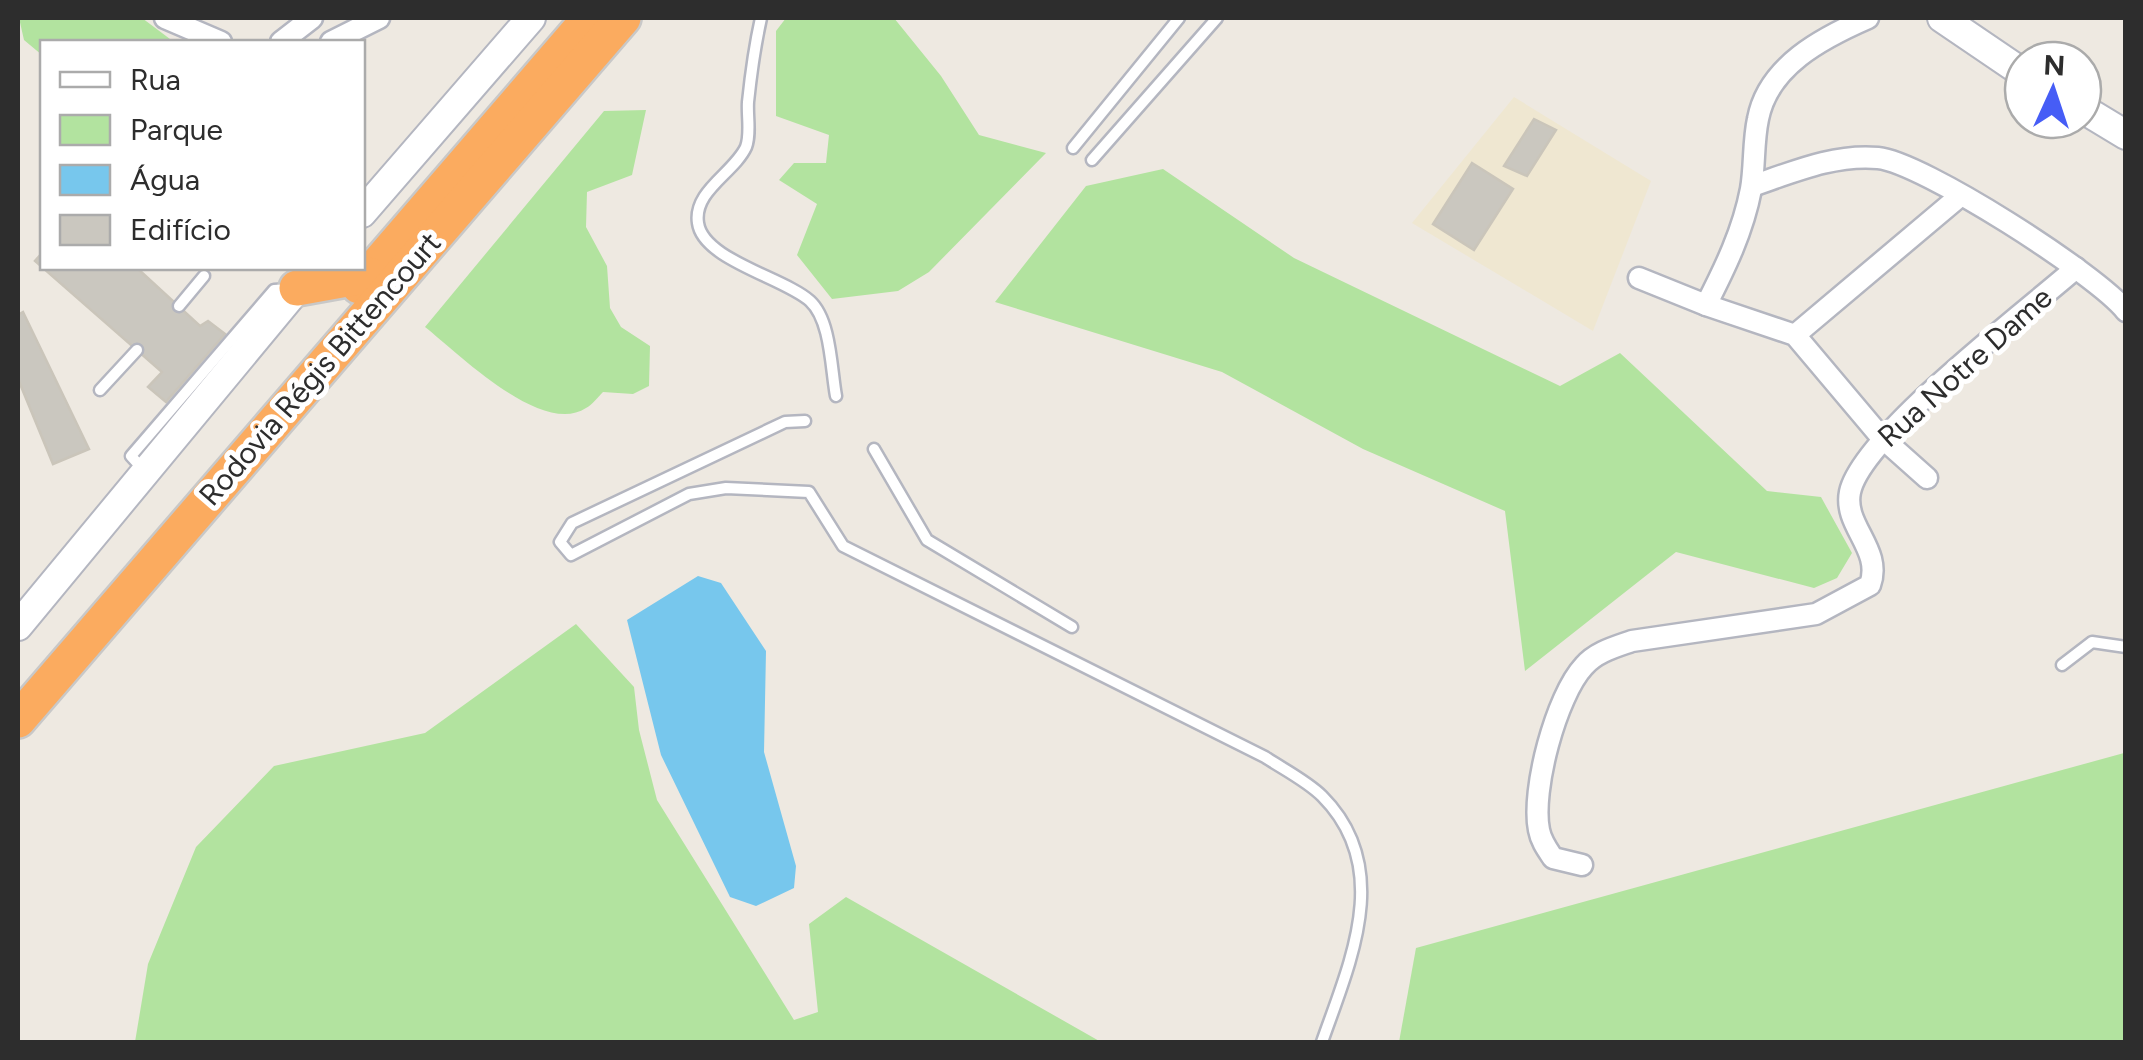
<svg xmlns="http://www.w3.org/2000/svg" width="2143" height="1060" font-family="Figtree,sans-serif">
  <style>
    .education { fill: #efe7d1 }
    .green { fill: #b2e39f }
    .water { fill: #77c7ed }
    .building { fill: #cac7bf; stroke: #cac5ba; stroke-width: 2.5 }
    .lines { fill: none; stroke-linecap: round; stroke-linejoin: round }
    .lane-casing { stroke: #b4b6c0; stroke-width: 15 }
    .street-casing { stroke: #b4b6c0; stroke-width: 25 }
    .secondary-casing { stroke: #b4b6c0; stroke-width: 32 }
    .highway-casing { stroke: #c8c8c8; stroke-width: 40 }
    .lane { stroke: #fff; stroke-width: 10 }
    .street { stroke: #fff; stroke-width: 20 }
    .secondary { stroke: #fff; stroke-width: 28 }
    .highway { stroke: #fbab5f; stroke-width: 35 }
    .labels { text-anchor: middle; stroke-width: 10; stroke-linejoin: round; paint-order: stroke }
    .street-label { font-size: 30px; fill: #2d2d2d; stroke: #fff }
  </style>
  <rect width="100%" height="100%" fill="#eee9e1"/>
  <!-- education -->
  <path class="education" d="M1514,97L1651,181L1593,331L1412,223Z"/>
  <!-- green -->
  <g class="green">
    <path d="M19,18H142L174,42H42V55L24,40Z"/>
    <path d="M786,18H894L941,76L979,135L1046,153L929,272L898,291L832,299L797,255L817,204L779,180L794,163H826L829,135L776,116V31Z"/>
    <path d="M646,110L632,175L587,192L586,227L607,266L610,308L621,327L650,346L649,386L633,394L603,392C598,397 592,405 586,408C542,437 458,353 425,327L604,111Z"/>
    <path d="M1163,169L1294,258L1560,386L1620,353L1767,491L1821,497L1852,553L1837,578L1814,588L1676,552L1525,671L1505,511L1363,449L1222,372L995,302L1086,186Z"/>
    <path d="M576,624L634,687L639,730L657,800L794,1020L818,1012L809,924L846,897L1101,1042H135L148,964L196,847L274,766L425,733Z"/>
    <path d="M2124,753L2125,1042H1399L1416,948Z"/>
  </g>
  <!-- water -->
  <path class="water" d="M698,576L721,583L766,651L764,752L796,866L794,888L756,906L730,897L661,755L627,620Z"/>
  <!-- building -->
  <g class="building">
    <path d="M1534,119L1556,130L1527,176L1504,166Z"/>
    <path d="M1472,163L1513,189L1474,250L1433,224Z"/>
    <path d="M42,253V268H137L200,326L208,321L225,334L166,402L148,387L162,372L35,261Z"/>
    <path d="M23,312L89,449L53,464L18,379V315Z"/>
  </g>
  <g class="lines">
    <defs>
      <g id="lane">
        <path d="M761,18C755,45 751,73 748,102C747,116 751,134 746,147C734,173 693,191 698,223C703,260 785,278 810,301C831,320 831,369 836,396"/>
        <path d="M1073,148L1179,18"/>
        <path d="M1092,160L1217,18"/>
        <path d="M179,306L204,276"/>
        <path d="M100,390L137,350"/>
        <path d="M805,421L785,422L572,523L560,542L571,555L689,494L726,488L809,492L843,546L1265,757C1283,769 1307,781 1322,796C1394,868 1350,962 1322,1042"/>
        <path d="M874,449L927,540L1072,627"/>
        <path d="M142,468L131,456L274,290L291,289"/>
        <path d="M2062,665L2092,642L2126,647"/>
      </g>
      <g id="street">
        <path d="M165,18L221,42"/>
        <path d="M1868,18C1822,38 1768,66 1758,119C1753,142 1755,166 1751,189C1743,231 1725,268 1706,305L1795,335L1881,437L1927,478"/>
        <path d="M281,42L312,18"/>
        <path d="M331,42L379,18"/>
        <path d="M1752,186C1793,172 1834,154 1878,158C1922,162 2098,275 2126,311"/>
        <path d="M1639,278L1706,305"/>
        <path d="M1795,335L1960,196"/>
        <path d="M1582,865L1553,858C1547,849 1541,841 1539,830C1531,791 1556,696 1584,666C1596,652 1615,647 1632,641L1816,614L1870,585C1883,549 1843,526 1850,492C1862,436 2027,311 2076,268"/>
      </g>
      <g id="secondary">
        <path d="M1942,18L2023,73"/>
        <path d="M2083,109L2126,135"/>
        <path d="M362,213L531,18"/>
        <path d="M18,626L311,272"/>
      </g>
      <g id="highway">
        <path d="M359,286L590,18"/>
        <path d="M297,288L369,275"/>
        <path d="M18,720L623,18"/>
      </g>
    </defs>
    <!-- lane casing -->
    <use href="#lane" class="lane-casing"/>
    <!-- street casing -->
    <use href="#street" class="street-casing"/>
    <!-- secondary casing -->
    <use href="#secondary" class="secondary-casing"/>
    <!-- highway casing -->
    <use href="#highway" class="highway-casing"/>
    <!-- lane -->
    <use href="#lane" class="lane"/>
    <!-- street -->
    <use href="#street" class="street"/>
    <!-- secondary -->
    <use href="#secondary" class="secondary"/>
    <!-- highway -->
    <use href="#highway" class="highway"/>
  </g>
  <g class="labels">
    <!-- street labels -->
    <g class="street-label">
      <text transform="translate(1965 367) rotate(-42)" y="10">Rua Notre Dame</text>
      <text transform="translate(320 369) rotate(-49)" y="10">Rodovia Régis Bittencourt</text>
    </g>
  </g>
  <!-- border -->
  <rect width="2143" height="1060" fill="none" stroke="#2d2d2d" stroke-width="40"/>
  <!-- legend -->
  <rect x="40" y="40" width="325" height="230" fill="#ffffff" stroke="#ababab" stroke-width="2.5"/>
  <rect x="60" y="72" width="50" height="15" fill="#ffffff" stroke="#ababab" stroke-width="2.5"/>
  <text x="130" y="90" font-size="30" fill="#2d2d2d">Rua</text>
  <rect x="60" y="115" width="50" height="30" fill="#b2e39f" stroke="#ababab" stroke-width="2.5"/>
  <text x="130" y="140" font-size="30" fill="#2d2d2d">Parque</text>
  <rect x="60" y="165" width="50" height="30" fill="#77c7ed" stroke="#ababab" stroke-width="2.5"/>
  <text x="130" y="190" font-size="30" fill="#2d2d2d">Água</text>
  <rect x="60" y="215" width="50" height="30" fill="#cac7bf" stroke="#ababab" stroke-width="2.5"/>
  <text x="130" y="240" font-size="30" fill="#2d2d2d">Edifício</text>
  <!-- north arrow -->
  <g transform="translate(2053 90) rotate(3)"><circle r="48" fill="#ffffff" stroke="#ababab" stroke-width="2.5"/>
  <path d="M0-8L18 38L0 25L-18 38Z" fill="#465df6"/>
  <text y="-15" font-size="28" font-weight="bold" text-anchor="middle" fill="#2d2d2d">N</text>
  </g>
</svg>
